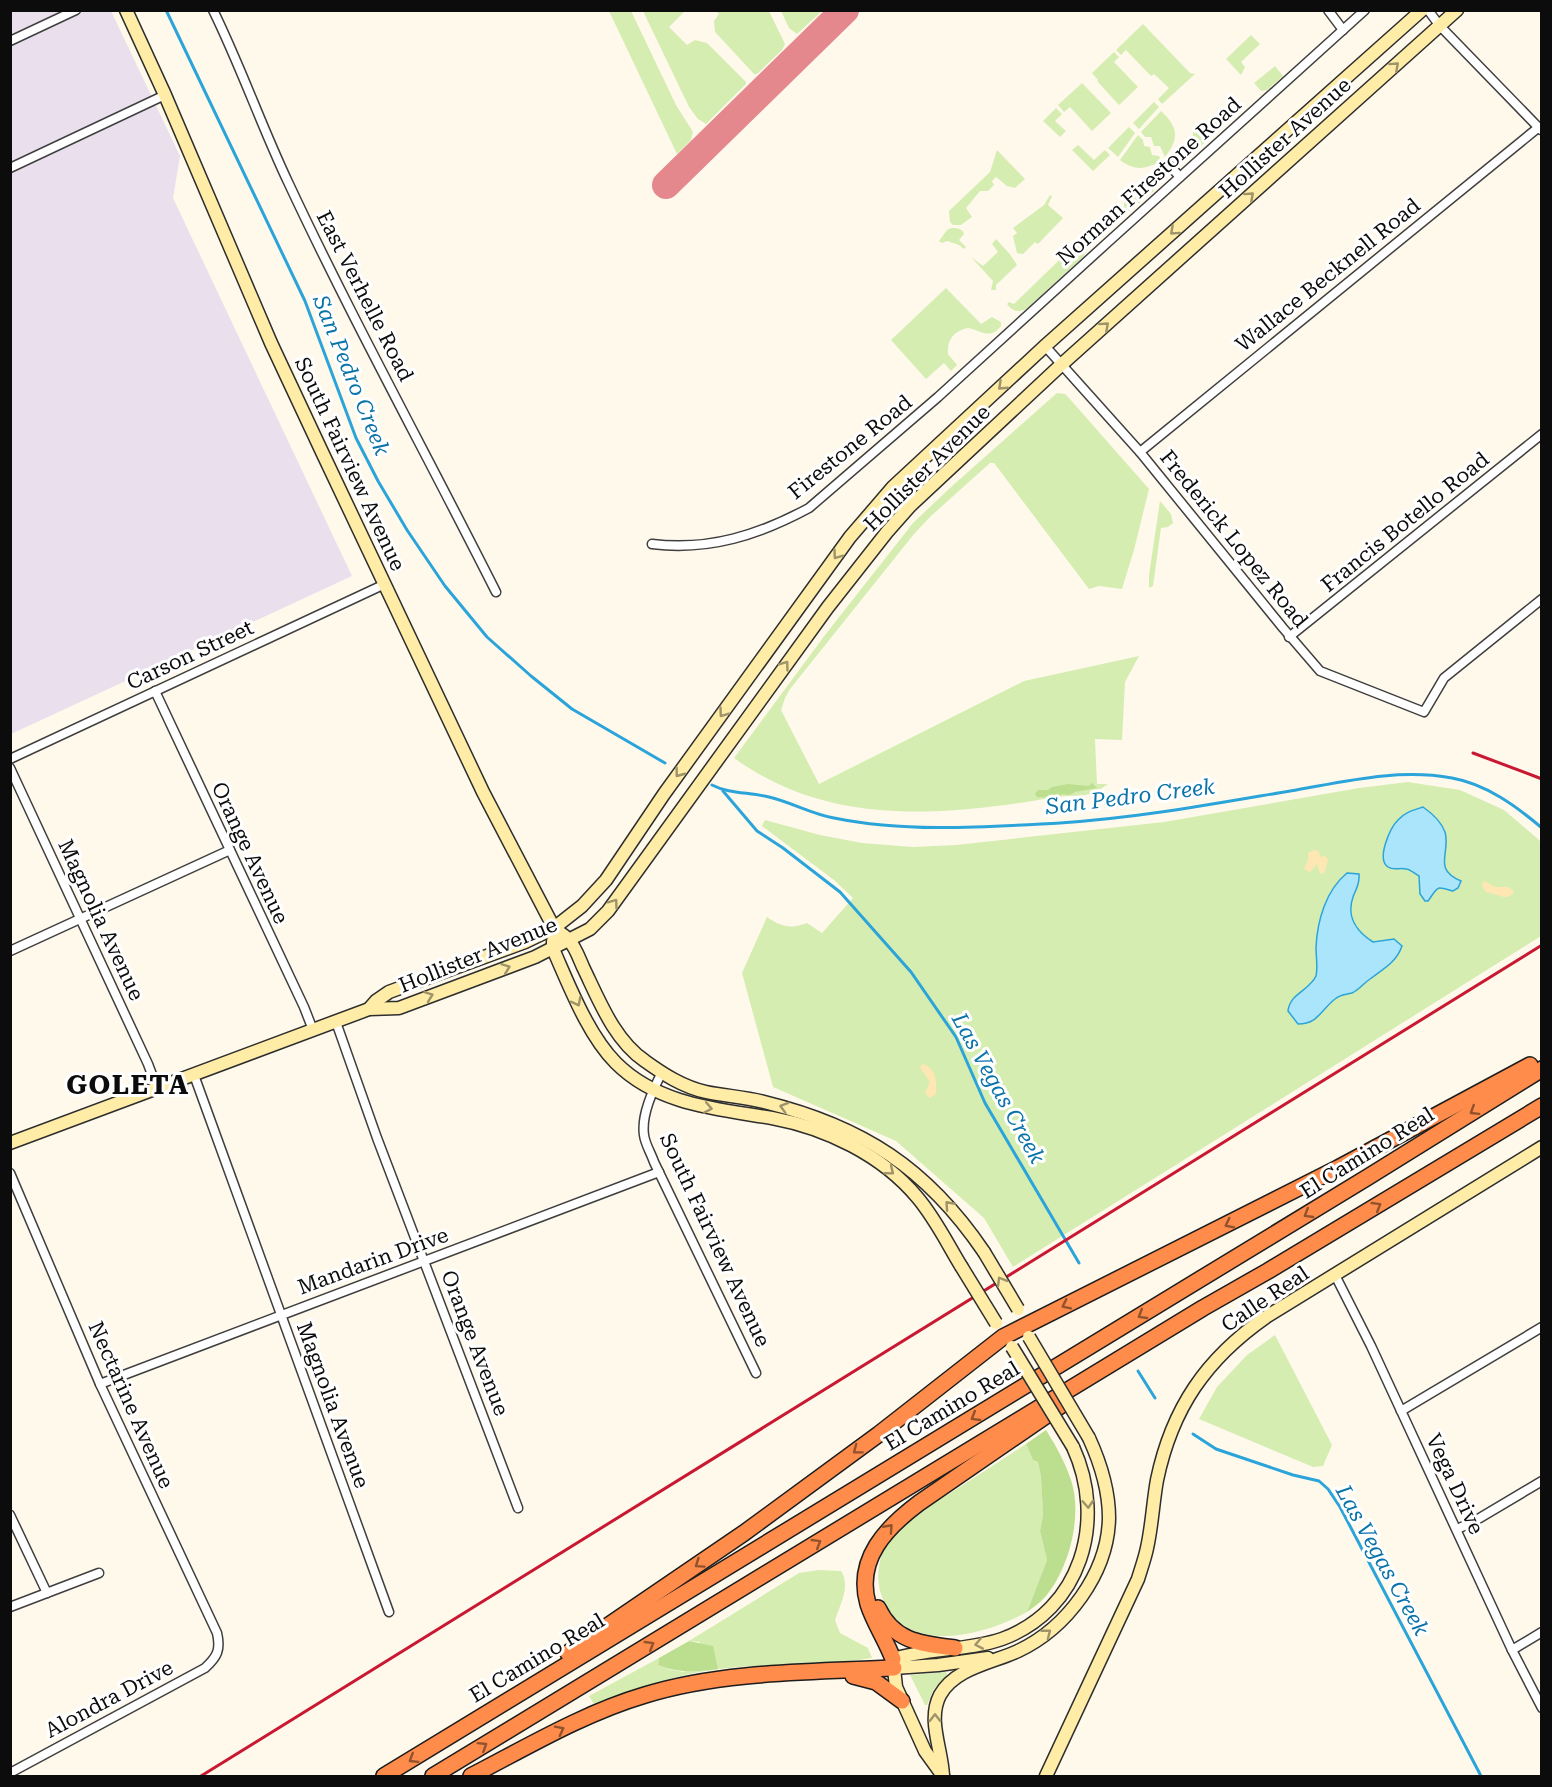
<svg xmlns="http://www.w3.org/2000/svg" width="1552" height="1787" font-family="'Roboto Serif',serif">
  <style>
    .industrial { fill: #eadfec }
    .green { fill: #d6edb2 }
    .forest { fill: #bbdf8f }
    .sand { fill: #ffe7b4 }
    .water { fill: #abe5fc; stroke: #2ba4da; stroke-width: 1.5 }
    .lines { fill: none; stroke-linecap: round; stroke-linejoin: round }
    .stream { stroke: #2ba4da; stroke-width: 3 }
    .taxiway { stroke: #e4888e; stroke-width: 28 }
    .street-casing { stroke: #3f3f3f; stroke-width: 11 }
    .secondary-casing { stroke: #2e2e2e; stroke-width: 15 }
    .highway-casing { stroke: #1d1d1d; stroke-width: 18 }
    .street { stroke: #fff; stroke-width: 8 }
    .secondary { stroke: #ffeda7; stroke-width: 12 }
    .highway { stroke: #ff8c4a; stroke-width: 15 }
    .rail { stroke: #c91831; stroke-width: 3 }
    .secondary-bridge-casing { stroke: #2e2e2e; stroke-width: 15; stroke-linecap: butt }
    .secondary-bridge { stroke: #ffeda7; stroke-width: 12 }
    .oneway { stroke: #9e9369 }
    .oneway2 { stroke: #92522e }
    .labels { text-anchor: middle; stroke-width: 6; stroke-linejoin: round; paint-order: stroke }
    .street-label { font-size: 21px; fill: #0c0c0c; stroke: #fff }
    .water-label { font-size: 22px; font-style: italic; fill: #0a73a9; stroke: #fff }
    .district-label { font-size: 27px; font-weight: bold; letter-spacing: 1.5px; fill: #0c0c0c; stroke: #fff }
  </style>
  <rect width="100%" height="100%" fill="#fff9ec"/>
  <!-- industrial -->
  <path class="industrial" d="M10,11H111L180,156L173,198L352,576L11,734Z"/>
  <!-- green -->
  <g class="green">
    <path d="M609,11H631L676,105L693,132L691,140L677,154Z"/>
    <path d="M643,11H685L669,27L687,45L695,40L707,43L746,82V84L706,124L698,119L689,107Z"/>
    <path d="M716,11H769L785,44L782,50L757,74H754L715,32L714,21L719,14Z"/>
    <path d="M781,11H822L797,34L789,28Z"/>
    <path d="M1143,24L1190,73L1195,74L1162,104L1158,99L1169,88L1154,74L1151,76L1126,50L1121,55L1116,50Z"/>
    <path d="M1251,35L1260,44L1241,62L1245,67L1241,75L1226,59Z"/>
    <path d="M1114,52L1119,57L1114,62L1138,87L1119,105L1097,81L1098,80L1092,73Z"/>
    <path d="M1275,66L1283,76L1267,90L1261,91L1254,83Z"/>
    <path d="M1082,83L1111,113L1092,131L1070,107L1064,112L1058,105Z"/>
    <path d="M1154,102L1159,107L1139,129L1133,123Z"/>
    <path d="M1056,108L1062,114L1055,121L1066,131L1060,137L1043,121Z"/>
    <path d="M1161,111C1178,127 1180,138 1165,157L1160,146H1154L1151,137H1145L1141,132Z"/>
    <path d="M1204,121L1221,122L1223,128L1198,148L1193,145V132L1197,124Z"/>
    <path d="M1129,127L1135,133L1118,157L1108,148Z"/>
    <path d="M1138,135L1143,140L1144,146L1150,147L1152,155L1159,156L1161,160C1147,170 1134,171 1120,160Z"/>
    <path d="M1078,145L1094,160L1105,150L1110,155L1093,171L1072,150Z"/>
    <path d="M997,150L1025,179L1015,188L1007,186L996,177L992,181L994,185L988,191H980L966,208L972,217L961,225H953L950,222L949,211L990,172Z"/>
    <path d="M1135,184L1152,185L1154,191L1129,211L1124,207V195L1128,187Z"/>
    <path d="M1050,195L1052,196L1048,205L1063,218L1038,244L1035,242L1023,254L1017,253L1013,236L1017,233L1013,228L1044,205Z"/>
    <path d="M951,228C957,228 962,228 964,234L959,240L966,247L964,249L959,245L947,241L942,243L939,241L947,230Z"/>
    <path d="M1086,232L1094,238L1083,257L1026,309C1018,313 1012,311 1007,304L1009,302L1014,304L1083,237Z"/>
    <path d="M996,239C1005,249 1010,253 1017,265L996,285V290H991L993,281L971,257L983,266L998,252L992,244Z"/>
    <path d="M946,288L981,324L992,317L1001,322V326C990,340 982,331 968,328C954,331 947,339 948,354L957,365L951,371L944,363L926,379L891,340Z"/>
    <path d="M1057,393L1065,394L1069,398L1149,489L1134,550L1122,589L1099,586L1089,589L994,463H990L931,516L914,534L790,689L785,698L781,710L819,784L1024,681L1139,656L1125,682L1122,740L1095,739L1097,784H1108C1103,787 1098,791 1092,793C1084,797 1073,795 1065,796C1054,797 1044,799 1033,801C928,817 824,823 734,758L825,635L913,523L951,487Z"/>
    <path d="M1160,501L1171,514L1173,523L1168,527L1161,528L1153,586L1149,588V575Z"/>
    <path d="M1408,782L1460,790L1504,810L1538,839L1541,842V936L1013,1267L984,1218L896,1141L773,1087L742,973L767,917C781,927 791,929 807,923L822,933L853,898L834,880L762,826L765,820L820,835L862,843L913,847L956,845L1164,822L1359,788Z"/>
    <path d="M1275,1335L1332,1445L1323,1466L1313,1467L1199,1419L1217,1387L1247,1355Z"/>
    <path d="M1026,1444L1033,1460L1038,1462L1041,1477L1043,1515L1040,1531L1047,1560L1027,1612C983,1636 903,1658 881,1594C875,1575 879,1554 891,1538C903,1521 924,1510 941,1499C969,1481 998,1462 1026,1444Z"/>
    <path d="M818,1570L841,1571C851,1586 840,1605 835,1620L840,1633L868,1648L872,1658C821,1666 770,1663 719,1669C677,1674 634,1689 595,1706L589,1696L659,1658L658,1665L668,1669L684,1672L700,1642L689,1641L799,1573Z"/>
    <path d="M946,1672L948,1676L934,1689L927,1705H925L910,1675Z"/>
  </g>
  <!-- forest -->
  <g class="forest">
    <path d="M1092,783L1097,788L1075,792L1070,795L1062,794L1058,798L1037,797L1035,794L1038,790H1048L1052,787L1068,784L1089,786Z"/>
    <path d="M1046,1430C1056,1446 1065,1462 1071,1480C1083,1515 1069,1570 1045,1597C1040,1603 1033,1607 1027,1612L1047,1560L1040,1531L1043,1515L1041,1477L1038,1462L1033,1460L1026,1444Z"/>
    <path d="M689,1641L713,1646L718,1669C697,1672 677,1673 658,1665L659,1658Z"/>
  </g>
  <!-- sand -->
  <g class="sand">
    <path d="M1314,850L1319,852L1320,857L1325,856L1328,860L1325,871L1323,874L1320,873L1317,864L1310,872L1304,869L1308,860V853Z"/>
    <path d="M1484,881C1487,882 1490,884 1493,886C1502,890 1508,882 1514,893C1506,902 1496,893 1486,892L1482,886Z"/>
    <path d="M923,1064C936,1068 937,1082 936,1094L930,1098L925,1093L930,1082L920,1067Z"/>
  </g>
  <!-- water -->
  <g class="water">
    <path d="M1423,807C1433,814 1441,821 1445,832C1451,853 1432,869 1461,881L1458,888L1453,891C1435,886 1439,886 1428,901H1425L1420,894L1419,876C1415,874 1410,869 1406,869C1400,867 1394,871 1388,867C1376,859 1390,828 1398,820C1405,812 1414,810 1423,807Z"/>
    <path d="M1347,873L1359,874C1360,884 1356,889 1353,897C1346,917 1357,932 1373,942L1394,939L1402,946C1396,963 1383,969 1370,979C1364,983 1359,990 1352,993C1345,995 1341,994 1335,999C1321,1010 1318,1024 1298,1024L1288,1011C1290,993 1309,991 1316,976C1318,968 1316,956 1316,948C1317,921 1326,890 1347,873Z"/>
  </g>
  <g class="lines">
    <!-- stream -->
    <g class="stream">
      <path d="M166,10L305,301L356,438L378,481L407,530L445,586L487,637L531,676L572,709L665,763"/>
      <path d="M712,785C729,794 749,792 769,797C791,802 811,814 834,818C908,833 985,827 1060,823C1138,818 1213,804 1290,791C1343,782 1397,768 1452,778C1486,784 1516,806 1542,828"/>
      <path d="M723,791L757,831L783,848L840,892L911,972L956,1037L985,1103L1079,1263"/>
      <path d="M1138,1371L1155,1398"/>
      <path d="M1193,1434L1216,1449L1293,1475L1319,1481L1328,1489L1340,1507L1481,1776"/>
    </g>
    <!-- taxiway -->
    <path class="taxiway" d="M666,185L845,10"/>
    <defs>
      <g id="street">
        <path d="M213,10C241,67 261,125 288,182C353,321 427,455 496,592"/>
        <path d="M1328,10L1343,30"/>
        <path d="M1428,10L1440,26L1541,130"/>
        <path d="M10,41L76,10"/>
        <path d="M1170,166L1180,177"/>
        <path d="M10,168L165,95"/>
        <path d="M1045,346L1140,452L1283,628L1320,671L1424,712L1444,678L1542,599"/>
        <path d="M1140,452L1539,127"/>
        <path d="M652,544C709,551 759,535 809,508L938,397L1107,243L1365,10"/>
        <path d="M1289,637L1542,434"/>
        <path d="M155,691L304,1007L313,1030"/>
        <path d="M10,759L385,584"/>
        <path d="M10,768L148,1064L157,1088"/>
        <path d="M10,951L230,850"/>
        <path d="M336,1022L377,1138L518,1508"/>
        <path d="M662,1072C653,1090 641,1115 644,1135C645,1144 651,1153 654,1162L756,1373"/>
        <path d="M194,1075L389,1612"/>
        <path d="M10,1173L100,1384L217,1633C221,1650 217,1657 205,1668L10,1773"/>
        <path d="M1335,1275L1371,1346L1512,1650L1542,1708"/>
        <path d="M100,1384L659,1172"/>
        <path d="M1401,1411L1542,1327"/>
        <path d="M10,1515L47,1593"/>
        <path d="M1457,1529L1473,1522L1542,1481"/>
        <path d="M10,1607L99,1573"/>
        <path d="M1512,1650L1542,1632"/>
      </g>
      <g id="secondary">
        <path d="M126,10L165,95L271,343L322,452L483,792L554,928C558,932 564,935 568,939C575,946 579,958 583,967C599,1000 614,1040 645,1061C663,1074 683,1087 706,1092C725,1096 745,1097 764,1102C862,1126 927,1168 984,1252"/>
        <path d="M553,941V949C569,985 588,1035 616,1063C658,1105 718,1109 772,1118C826,1128 882,1155 917,1197C935,1218 947,1243 961,1266"/>
        <path d="M369,1009L376,1001L389,992L525,942L554,928L582,906L606,880L664,794L850,537L893,487L1045,346L1422,10"/>
        <path d="M10,1143L369,1009L399,1008L535,957L590,929L608,911L828,607L887,532L910,506L1061,365L1457,10"/>
        <path d="M894,1668L938,1665L988,1658"/>
        <path d="M943,1776L925,1751L896,1687L893,1659C928,1648 967,1651 1002,1639C1081,1610 1107,1521 1073,1447"/>
        <path d="M943,1776C942,1749 927,1720 940,1695C955,1668 992,1663 1018,1651C1067,1628 1108,1573 1109,1518C1109,1491 1100,1462 1089,1438"/>
        <path d="M1046,1776L1138,1579C1141,1569 1145,1558 1147,1548C1152,1526 1153,1502 1157,1480C1172,1408 1206,1359 1266,1317L1542,1147"/>
      </g>
      <g id="highway">
        <path d="M878,1608C894,1642 922,1644 955,1648"/>
        <path d="M568,1653L744,1533L879,1434L1003,1337L1338,1168L1530,1065"/>
        <path d="M893,1659C886,1640 874,1623 868,1604C855,1559 887,1527 919,1503L1063,1404"/>
        <path d="M853,1676L876,1682L902,1701"/>
        <path d="M384,1776L1368,1177L1542,1069"/>
        <path d="M433,1776L1203,1308L1268,1271L1542,1106"/>
        <path d="M471,1776C527,1747 584,1713 645,1695C722,1671 813,1672 894,1668"/>
      </g>
    </defs>
    <!-- street casing -->
    <use href="#street" class="street-casing"/>
    <!-- secondary casing -->
    <use href="#secondary" class="secondary-casing"/>
    <!-- highway casing -->
    <use href="#highway" class="highway-casing"/>
    <!-- street -->
    <use href="#street" class="street"/>
    <!-- secondary -->
    <use href="#secondary" class="secondary"/>
    <!-- highway -->
    <use href="#highway" class="highway"/>
    <!-- rail -->
    <g class="rail">
      <path d="M1473,753L1542,779"/>
      <path d="M201,1776L1542,945"/>
    </g>
    <defs>
      <g id="secondary-bridge">
        <path d="M984,1252L1018,1309"/>
        <path d="M961,1266L996,1323"/>
        <path d="M1029,1337L1089,1438"/>
        <path d="M1012,1347L1073,1447"/>
      </g>
    </defs>
    <!-- secondary-bridge casing -->
    <use href="#secondary-bridge" class="secondary-bridge-casing"/>
    <!-- secondary-bridge -->
    <use href="#secondary-bridge" class="secondary-bridge"/>
  </g>
  <!-- one-way arrows -->
  <defs><path id="oneway-chevron" d="M-2-3.5L2.5 0L-2 3.5" fill="none" stroke-width="1.6" stroke-linecap="round" stroke-linejoin="round" transform="scale(1.5)"/></defs>
  <g class="oneway">
    <use href="#oneway-chevron" transform="translate(1395 66) rotate(-42)"/>
    <use href="#oneway-chevron" transform="translate(1250 196) rotate(-42)"/>
    <use href="#oneway-chevron" transform="translate(1174 231) rotate(138)"/>
    <use href="#oneway-chevron" transform="translate(1105 326) rotate(-42)"/>
    <use href="#oneway-chevron" transform="translate(1002 386) rotate(137)"/>
    <use href="#oneway-chevron" transform="translate(837 555) rotate(126)"/>
    <use href="#oneway-chevron" transform="translate(785 665) rotate(-54)"/>
    <use href="#oneway-chevron" transform="translate(723 713) rotate(126)"/>
    <use href="#oneway-chevron" transform="translate(679 773) rotate(127)"/>
    <use href="#oneway-chevron" transform="translate(614 903) rotate(-54)"/>
    <use href="#oneway-chevron" transform="translate(506 968) rotate(-21)"/>
    <use href="#oneway-chevron" transform="translate(429 996) rotate(-20)"/>
    <use href="#oneway-chevron" transform="translate(577 1002) rotate(63)"/>
    <use href="#oneway-chevron" transform="translate(784 1107) rotate(-164)"/>
    <use href="#oneway-chevron" transform="translate(708 1108) rotate(11)"/>
    <use href="#oneway-chevron" transform="translate(890 1171) rotate(39)"/>
    <use href="#oneway-chevron" transform="translate(949 1205) rotate(-132)"/>
    <use href="#oneway-chevron" transform="translate(1001 1281) rotate(-120)"/>
    <use href="#oneway-chevron" transform="translate(1088 1504) rotate(87)"/>
    <use href="#oneway-chevron" transform="translate(1047 1633) rotate(-38)"/>
    <use href="#oneway-chevron" transform="translate(979 1644) rotate(169)"/>
    <use href="#oneway-chevron" transform="translate(935 1718) rotate(-90)"/>
  </g>
  <g class="oneway2">
    <use href="#oneway-chevron" transform="translate(1474 1111) rotate(148)"/>
    <use href="#oneway-chevron" transform="translate(1377 1206) rotate(-31)"/>
    <use href="#oneway-chevron" transform="translate(1308 1214) rotate(149)"/>
    <use href="#oneway-chevron" transform="translate(1229 1224) rotate(153)"/>
    <use href="#oneway-chevron" transform="translate(1066 1305) rotate(154)"/>
    <use href="#oneway-chevron" transform="translate(1142 1315) rotate(149)"/>
    <use href="#oneway-chevron" transform="translate(975 1417) rotate(149)"/>
    <use href="#oneway-chevron" transform="translate(857 1450) rotate(143)"/>
    <use href="#oneway-chevron" transform="translate(889 1528) rotate(-48)"/>
    <use href="#oneway-chevron" transform="translate(817 1543) rotate(-31)"/>
    <use href="#oneway-chevron" transform="translate(699 1564) rotate(146)"/>
    <use href="#oneway-chevron" transform="translate(650 1645) rotate(-31)"/>
    <use href="#oneway-chevron" transform="translate(560 1730) rotate(-27)"/>
    <use href="#oneway-chevron" transform="translate(483 1746) rotate(-32)"/>
    <use href="#oneway-chevron" transform="translate(413 1759) rotate(148)"/>
  </g>
  <g class="labels">
    <!-- street labels -->
    <g class="street-label">
      <text transform="translate(1285 138) rotate(-42)" y="7">Hollister Avenue</text>
      <text transform="translate(1149 181) rotate(-42)" y="7">Norman Firestone Road</text>
      <text transform="translate(1328 275) rotate(-39)" y="7">Wallace Becknell Road</text>
      <text transform="translate(365 296) rotate(63)" y="7">East Verhelle Road</text>
      <text transform="translate(850 447) rotate(-39)" y="7">Firestone Road</text>
      <text transform="translate(350 464) rotate(65)" y="7">South Fairview Avenue</text>
      <text transform="translate(927 468) rotate(-45)" y="7">Hollister Avenue</text>
      <text transform="translate(1405 522) rotate(-39)" y="7">Francis Botello Road</text>
      <text transform="translate(1234 539) rotate(51)" y="7">Frederick Lopez Road</text>
      <text transform="translate(190 655) rotate(-25)" y="7">Carson Street</text>
      <text transform="translate(250 853) rotate(65)" y="7">Orange Avenue</text>
      <text transform="translate(101 920) rotate(65)" y="7">Magnolia Avenue</text>
      <text transform="translate(478 955) rotate(-22)" y="7">Hollister Avenue</text>
      <text transform="translate(1367 1153) rotate(-32)" y="7">El Camino Real</text>
      <text transform="translate(715 1240) rotate(65)" y="7">South Fairview Avenue</text>
      <text transform="translate(373 1261) rotate(-20)" y="7">Mandarin Drive</text>
      <text transform="translate(1265 1299) rotate(-34)" y="7">Calle Real</text>
      <text transform="translate(475 1343) rotate(69)" y="7">Orange Avenue</text>
      <text transform="translate(131 1405) rotate(66)" y="7">Nectarine Avenue</text>
      <text transform="translate(333 1405) rotate(70)" y="7">Magnolia Avenue</text>
      <text transform="translate(952 1406) rotate(-31)" y="7">El Camino Real</text>
      <text transform="translate(1455 1484) rotate(65)" y="7">Vega Drive</text>
      <text transform="translate(537 1658) rotate(-31)" y="7">El Camino Real</text>
      <text transform="translate(109 1699) rotate(-28)" y="7">Alondra Drive</text>
    </g>
    <!-- water labels -->
    <g class="water-label">
      <text transform="translate(352 375) rotate(68)" y="8">San Pedro Creek</text>
      <text transform="translate(1130 796) rotate(-7)" y="8">San Pedro Creek</text>
      <text transform="translate(999 1088) rotate(61)" y="8">Las Vegas Creek</text>
      <text transform="translate(1383 1560) rotate(61)" y="8">Las Vegas Creek</text>
    </g>
    <!-- district labels -->
    <g class="district-label">
      <text x="128" y="1094">GOLETA</text>
    </g>
  </g>
  <!-- border -->
  <rect width="1552" height="1787" fill="none" stroke="#0c0c0c" stroke-width="24"/>
</svg>
